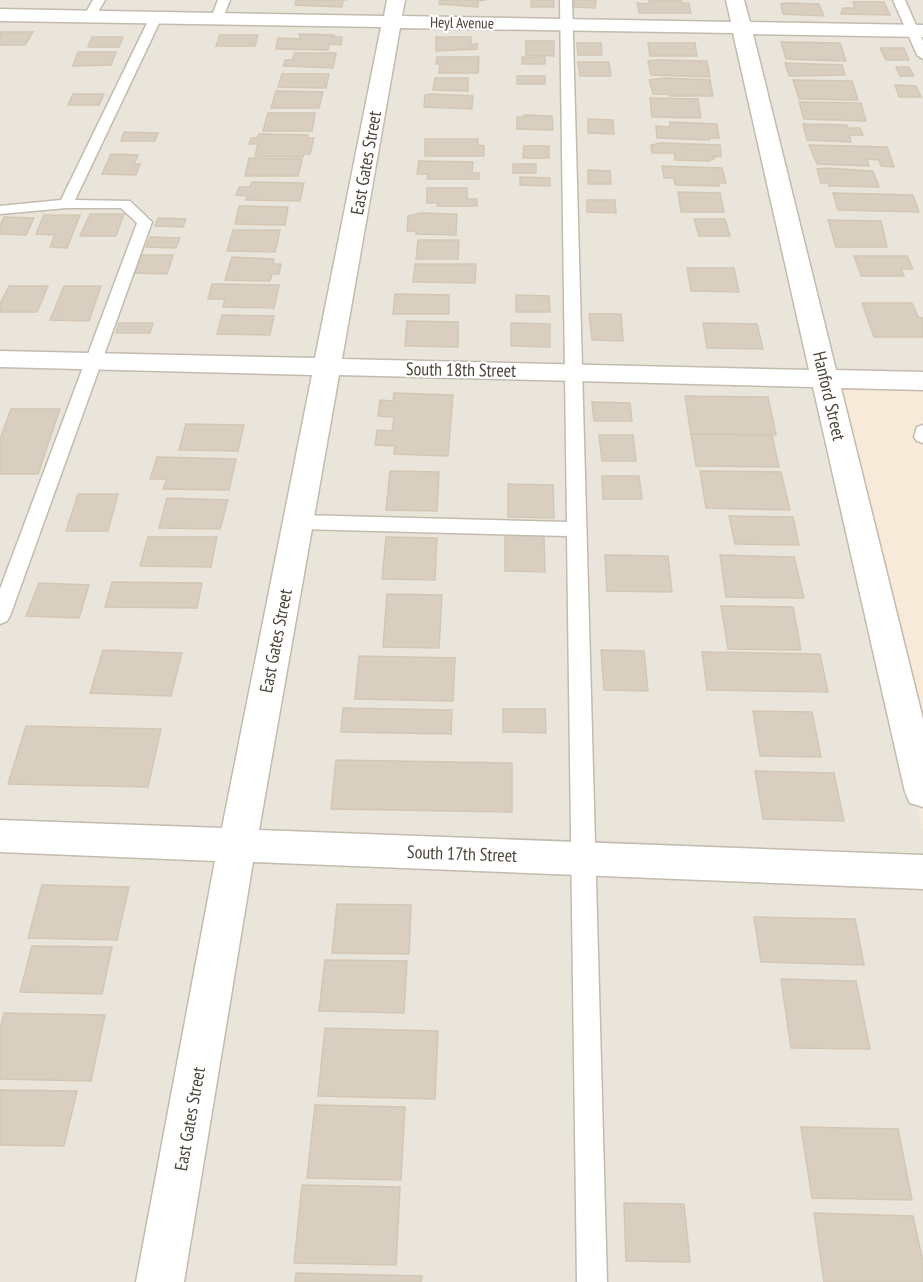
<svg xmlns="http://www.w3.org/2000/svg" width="923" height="1282" font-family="'PT Sans Narrow',sans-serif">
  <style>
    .residential { fill: #eae5da }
    .commercial { fill: #f7ead8 }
    .building { fill: #d8cfc1; stroke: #d3c7b4; stroke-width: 1.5 }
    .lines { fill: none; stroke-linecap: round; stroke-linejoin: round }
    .lane-casing { stroke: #c2bbae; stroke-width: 3 }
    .street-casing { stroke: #c2bbae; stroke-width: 3 }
    .lane { fill: #fff; fill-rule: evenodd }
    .street { fill: #fff; fill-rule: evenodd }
    .labels { text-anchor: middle; stroke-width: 4.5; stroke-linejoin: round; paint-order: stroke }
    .far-street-label { font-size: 15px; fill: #4b4439; stroke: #fff }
    .street-label { font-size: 18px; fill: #4b4439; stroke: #fff }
  </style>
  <rect width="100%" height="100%" fill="#f6f3ec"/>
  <!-- residential -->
  <path class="residential" d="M0,0H923V378L820,375L923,831V1282H0Z"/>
  <!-- commercial -->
  <path class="commercial" d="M820,375L923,378V831Z"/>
  <!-- building -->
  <g class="building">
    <path d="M296,0H347H343L342,7L295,5Z"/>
    <path d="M440,0H486L478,1V7L439,4Z"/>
    <rect x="531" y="0" width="23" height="7"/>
    <path d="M574,0H596L595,8L574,7Z"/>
    <path d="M649,0H681L682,3H689L691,13H639L637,3L649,4Z"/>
    <path d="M853,2H884L890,15L841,14L843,8H855Z"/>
    <path d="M788,3L819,4L824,16L783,14L781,4Z"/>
    <path d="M0,32H33L25,45H0Z"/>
    <path d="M299,34L335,35L330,37H342L341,45L329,44L328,50L276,49L278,38L301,39Z"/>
    <path d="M220,35H258L255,46H216Z"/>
    <path d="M92,37H123L119,47H88Z"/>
    <path d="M436,37H471V45L477,44V49L436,51Z"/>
    <path d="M526,41H554V56L526,55Z"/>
    <path d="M781,42L840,43L846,61L786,59Z"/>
    <path d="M577,43H601L602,55H578Z"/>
    <path d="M648,43H695L697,56H650Z"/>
    <path d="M880,48H904L909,60H886Z"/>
    <path d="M78,52H116L111,65L73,66Z"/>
    <path d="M295,53H336L333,68L283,66L285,60H292Z"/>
    <path d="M437,57H479L478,73H439L440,64H436Z"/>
    <rect x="522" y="57" width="23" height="7"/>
    <path d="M660,60L707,61L710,77L651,75L648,61Z"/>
    <path d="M578,62H609L611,76H580Z"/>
    <path d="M785,63L842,65L845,75L789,76Z"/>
    <path d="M896,67H909L914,76H900Z"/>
    <path d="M282,74H329L326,88L278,87Z"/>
    <rect x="517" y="76" width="28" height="8"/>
    <path d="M435,78H468V91L433,90Z"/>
    <path d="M666,78L710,80L713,96H670L667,94H653L649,80Z"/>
    <path d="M793,80L852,81L858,100L799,99Z"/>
    <path d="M895,85L916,86L921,97H899Z"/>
    <path d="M276,91L323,92L319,108H271Z"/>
    <path d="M73,94H104L99,105H68Z"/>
    <path d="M432,94L473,96L472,109L424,107L425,95Z"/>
    <path d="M650,98L698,99L701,118L652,117Z"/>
    <path d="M799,102L861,103L866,121L804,119Z"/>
    <path d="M268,113H315L312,131H263Z"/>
    <path d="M524,115L552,116L553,130L517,129V117H527Z"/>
    <path d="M588,119L613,120L614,134L588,133Z"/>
    <path d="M670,122L717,124L719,138H710V140L657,138L656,126L670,127Z"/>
    <path d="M803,124L847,125L848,128H860L863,135H849L851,142L807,140Z"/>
    <path d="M124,132L158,133L155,141H121Z"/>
    <path d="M259,134L308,135L307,138H314L310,154H304L303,157L255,156L258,144H249L251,138H257Z"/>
    <path d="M425,139H478V145L484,146V156H425Z"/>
    <path d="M661,143L720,145L721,157L713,156L715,158L709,161L675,160L674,153H652L651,145Z"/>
    <path d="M809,145L887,147L894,167L881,166L879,160L867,159L869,166L817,164Z"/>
    <path d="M524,146H549V158H523Z"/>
    <path d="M111,154L138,155L134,164H140L136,175L102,174Z"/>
    <path d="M249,158L302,159L298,176H245Z"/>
    <path d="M419,161L473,162L472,173H479V179H427L428,174H417Z"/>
    <rect x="513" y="164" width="23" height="9"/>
    <path d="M662,166L722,168L726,183H719V186L675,185L674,178H664Z"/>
    <path d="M826,168L873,171L879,187L829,186L828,183H821L817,169Z"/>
    <path d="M588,170L610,171L611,184H588Z"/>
    <path d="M520,177L550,178V186L520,185Z"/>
    <path d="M252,182L304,183L300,201L246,200L247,196L236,195L239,187H250Z"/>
    <path d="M427,188H467V199H477V206H437L439,203H427Z"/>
    <path d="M678,192L720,193L724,212H681Z"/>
    <path d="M833,193L913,195L919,212L838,210Z"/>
    <path d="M587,200H615L616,213L587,212Z"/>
    <path d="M239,206L288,207L285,225L235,224Z"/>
    <path d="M420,213L457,214L456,235L416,234V231H407L408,216Z"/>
    <path d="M90,214H124L116,236H80Z"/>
    <path d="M44,215H80L67,248L50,247L55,235L36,234Z"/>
    <path d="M4,217L34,218L26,235L0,234V226Z"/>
    <path d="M158,218L186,219L183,227L155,226Z"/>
    <path d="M694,219H725L730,236H699Z"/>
    <path d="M828,220L881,221L887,247H836Z"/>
    <path d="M233,230H280L275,252L227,251Z"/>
    <path d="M150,237L180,238L176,248L146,247Z"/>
    <path d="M418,240H459L458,259H416Z"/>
    <path d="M141,255H173L167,274L135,273Z"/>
    <path d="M854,256H907L913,269H901L904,276H861Z"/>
    <path d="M232,257L274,259L273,264H281L279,274H272L270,281L225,280Z"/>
    <path d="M415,264H476L475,283L413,282Z"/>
    <path d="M687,268H734L739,292L691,291Z"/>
    <path d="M212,284L279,285L274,308L223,307L225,299H208Z"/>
    <path d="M9,286H48L37,312H0V304Z"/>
    <path d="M64,286H101L89,321L50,320Z"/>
    <path d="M395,294L449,295V314H393Z"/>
    <path d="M516,295L549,296L550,312H516Z"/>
    <path d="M862,303H912L918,317L923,318V337H874Z"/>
    <path d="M589,314H621L623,341L592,340Z"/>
    <path d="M222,315L274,316L270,335L217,334Z"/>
    <path d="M407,321L458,322V347L405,346Z"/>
    <path d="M119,323H153L150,333H116Z"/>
    <path d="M511,323L550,324V347L511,346Z"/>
    <path d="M703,323L757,324L763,349L707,348Z"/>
    <path d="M394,393L453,395L448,456L394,454L395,446L375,445L377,430L392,431L394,417L378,416L380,400L393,401Z"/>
    <path d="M685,396L768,397L776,435L691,434Z"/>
    <path d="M592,402L630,403L632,421H594Z"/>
    <path d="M11,409H60L38,474H0V439Z"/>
    <path d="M186,424L244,425L238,451L179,450Z"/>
    <path d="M691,434L772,435L779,467L696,466Z"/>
    <path d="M599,435H633L636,461H602Z"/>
    <path d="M157,457L236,459L229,490L163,489L167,479H150Z"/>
    <path d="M390,471L439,472L437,511L386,510Z"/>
    <path d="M700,471L781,472L790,510L706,508Z"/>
    <path d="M602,476H639L642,499H603Z"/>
    <path d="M508,484L553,485L554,518L508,517Z"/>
    <path d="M78,494H118L108,531H66Z"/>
    <path d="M167,498L228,500L220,529L159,528Z"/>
    <path d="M729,516L793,517L799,545L735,544Z"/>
    <path d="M505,534L544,535L545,572L505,571Z"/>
    <path d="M148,537H217L211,567L140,566Z"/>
    <path d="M386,537L437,538L435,580L382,579Z"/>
    <path d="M605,555L668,556L672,592L607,591Z"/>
    <path d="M720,555L794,557L804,598L726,597Z"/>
    <path d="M112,582L202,583L197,608L105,607Z"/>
    <path d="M39,583L89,585L79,618L26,616Z"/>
    <path d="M387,594L442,595L439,648L383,647Z"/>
    <path d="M721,606L793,607L801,650L728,649Z"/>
    <path d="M103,650L182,653L171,696L90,693Z"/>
    <path d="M601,650L644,651L648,691L604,690Z"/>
    <path d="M702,652L820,654L828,692L707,690Z"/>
    <path d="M359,656L455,658L453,701L355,699Z"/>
    <path d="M343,708L452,710L451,734L341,732Z"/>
    <path d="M503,709H545L546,733L503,732Z"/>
    <path d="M753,711L812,712L821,757L760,756Z"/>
    <path d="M26,726L161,729L148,787L8,784Z"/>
    <path d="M336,760L512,763V812L331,809Z"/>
    <path d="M755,771L834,773L844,821L763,819Z"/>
    <path d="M42,885L129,887L117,940L28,938Z"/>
    <path d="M337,904L411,905L409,954L332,953Z"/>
    <path d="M754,917L855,919L864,965L761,962Z"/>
    <path d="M32,946L112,947L102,994L20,992Z"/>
    <path d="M325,960L407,961L404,1013L319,1011Z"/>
    <path d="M781,979L856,981L870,1049L791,1048Z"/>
    <path d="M4,1013L105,1015L91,1081L0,1079V1029Z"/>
    <path d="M325,1028L438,1031L435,1099L318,1096Z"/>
    <path d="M0,1090L77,1091L64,1146L0,1145Z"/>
    <path d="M315,1105L405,1107L401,1180L307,1178Z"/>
    <path d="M801,1127L898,1129L912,1200L812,1198Z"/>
    <path d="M302,1185L400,1187L396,1265L294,1263Z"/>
    <path d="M624,1203L684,1204L690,1262L626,1261Z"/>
    <path d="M814,1213L913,1216L923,1262V1282H824Z"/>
    <path d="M296,1273L422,1276L421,1282H295Z"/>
  </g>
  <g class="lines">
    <defs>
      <g id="lane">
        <path d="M93,0H105L94,19H86L84,16Z"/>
        <path d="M218,0H230L223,18L217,22L211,18Z"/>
        <path d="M560,0H572L607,1282H577L567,536L299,529L292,527L289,522L292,517L299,515L567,522Z"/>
        <path d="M893,0H905L923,41V59L917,55Z"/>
        <path d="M156,13L162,17L75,200L130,201L152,222L10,616L7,621L0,624V589L137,223L121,208H66L0,214V206L61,200L150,17Z"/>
        <path d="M923,425V443L917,441L914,437L917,427Z"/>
      </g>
      <path id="street" d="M387,0H405L402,16L731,22L726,0H744L750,22L923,25V37L753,34L836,370L923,372V390L841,388L923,719V807L910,803L905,792L813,387L339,375L259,830L923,855V889L253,862L184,1282H136L215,861L0,852V820L222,828L312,375L0,367V351L315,358L381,27L0,21V9L384,16ZM400,28L733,33L809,370L342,359Z"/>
    </defs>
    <!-- lane casing -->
    <use href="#lane" class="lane-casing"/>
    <!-- street casing -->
    <use href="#street" class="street-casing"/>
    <!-- lane -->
    <use href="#lane" class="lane"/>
    <!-- street -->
    <use href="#street" class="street"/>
  </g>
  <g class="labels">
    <!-- far-street labels -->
    <g class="far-street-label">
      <text transform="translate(462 23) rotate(1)" y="5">Heyl Avenue</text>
    </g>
    <!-- street labels -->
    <g class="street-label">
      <text transform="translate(366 163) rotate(-80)" y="6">East Gates Street</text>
      <text transform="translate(461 370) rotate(1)" y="6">South 18th Street</text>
      <text transform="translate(829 396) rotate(77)" y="6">Hanford Street</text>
      <text transform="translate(276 641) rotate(-79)" y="6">East Gates Street</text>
      <text transform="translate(462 854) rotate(2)" y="6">South 17th Street</text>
      <text transform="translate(190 1119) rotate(-80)" y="6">East Gates Street</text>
    </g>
  </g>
</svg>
